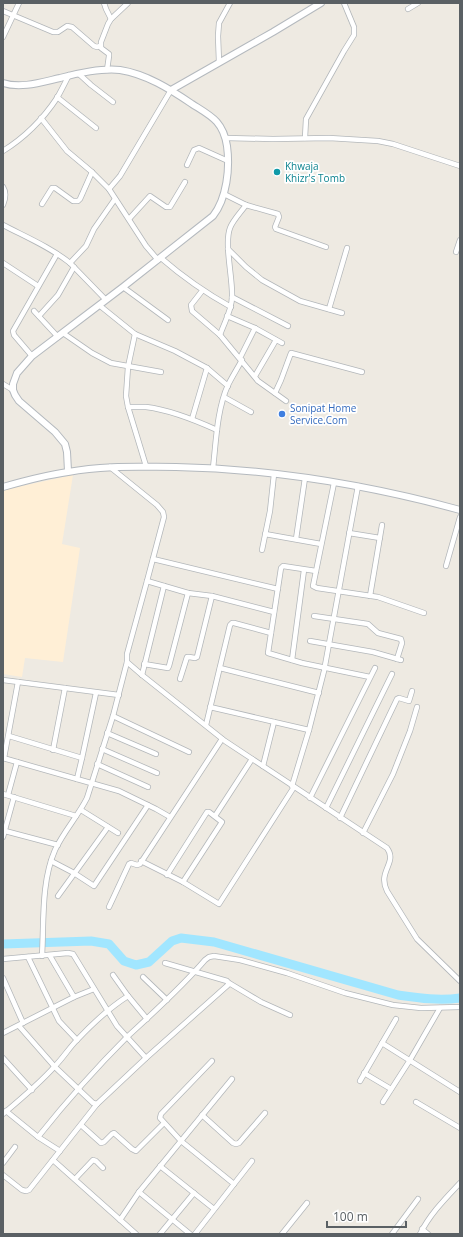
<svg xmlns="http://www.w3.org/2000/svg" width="463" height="1237" font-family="'Open Sans',sans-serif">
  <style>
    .commercial { fill: #ffefd6 }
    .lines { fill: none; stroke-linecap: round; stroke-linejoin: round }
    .river { stroke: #a1e6ff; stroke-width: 9 }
    .street-casing { stroke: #b3b7ba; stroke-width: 6 }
    .secondary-casing { stroke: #b4b9be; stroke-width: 8 }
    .street { stroke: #fff; stroke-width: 4.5 }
    .secondary { stroke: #fff; stroke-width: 6 }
    .culture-dot { fill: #0f9aa8; stroke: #fff; stroke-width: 1.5 }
    .shop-dot { fill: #3f7fe0; stroke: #fff; stroke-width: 1.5 }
    .labels { text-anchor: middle; stroke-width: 3.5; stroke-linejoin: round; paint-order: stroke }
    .culture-label { font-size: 10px; fill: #0d838f; stroke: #fff; text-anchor: start }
    .shop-label { font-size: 10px; fill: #366cbe; stroke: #fff; text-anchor: start }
  </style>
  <rect width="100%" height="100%" fill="#eeeae2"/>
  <!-- commercial -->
  <path class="commercial" d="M73,475L62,544L80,548L63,662L25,658L22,677L3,674V490Z"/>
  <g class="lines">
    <!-- river -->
    <path class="river" d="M3,944L91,941L109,944L124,961L136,965L149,962L172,941L181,938L214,942L398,995C419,998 439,1001 460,998"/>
    <defs>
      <g id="street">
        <path d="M104,3L106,9L111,19"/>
        <path d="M408,9L418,3"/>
        <path d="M3,11L53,32H58L67,26L72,27L94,46L97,47L100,46"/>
        <path d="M3,37L19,3"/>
        <path d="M219,62L218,36L219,23L230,3"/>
        <path d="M107,70L109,56V54L101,48V42L108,24L111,19L128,3"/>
        <path d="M79,74L91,85L113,102"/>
        <path d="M57,97L96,128"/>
        <path d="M41,118L67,151L92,172L109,189L146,246L158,260"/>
        <path d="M226,138L273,139L329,138L378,141L393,144L460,166"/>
        <path d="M305,138L306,119L344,51L354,35V27L344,3"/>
        <path d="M3,151C24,138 43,119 57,98C61,91 65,83 69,75"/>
        <path d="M187,165L194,150L199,148L228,161"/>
        <path d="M3,187C7,193 5,200 3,205"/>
        <path d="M109,189L120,176L171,90"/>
        <path d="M224,194L246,205L278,214L279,217L275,227L276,229L326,247"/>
        <path d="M42,204L52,188H55L73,201H78L80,199L92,172"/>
        <path d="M129,219L150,196L166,207H170L185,182"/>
        <path d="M3,225C26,237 50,247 70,263L106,300"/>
        <path d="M228,249L246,267L262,280L300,301L342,313"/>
        <path d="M456,252L460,240"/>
        <path d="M161,258C184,278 204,292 231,307"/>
        <path d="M3,263L38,286"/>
        <path d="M70,263L86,246L94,229L115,199"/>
        <path d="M123,287L168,320"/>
        <path d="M202,291L191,305L192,311L220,335L258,381L286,401"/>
        <path d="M232,297L288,326"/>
        <path d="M99,305L135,334L175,351L190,359L207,368L228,386"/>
        <path d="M329,309L347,248"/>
        <path d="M34,311L58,337"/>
        <path d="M39,316L58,295L74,267"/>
        <path d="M227,316L255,328L282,343"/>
        <path d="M63,333L92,353L111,363L161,372"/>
        <path d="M135,334L128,367L126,396L128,407L146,466"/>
        <path d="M220,335C224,323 232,310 232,297C233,279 224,244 230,228C233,220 241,212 246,205"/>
        <path d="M32,356L14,335L13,331L57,254"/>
        <path d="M240,358L255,328"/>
        <path d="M255,376L276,340"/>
        <path d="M3,384L13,390"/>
        <path d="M275,393L281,380L291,353L362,372"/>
        <path d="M224,397L251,412"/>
        <path d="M128,407C134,407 140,407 146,407C171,410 195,420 217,430"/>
        <path d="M192,419L207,368"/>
        <path d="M110,467L157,505L163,512L164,517L147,581L127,654V662L142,675L225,741L387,848C398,863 377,871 387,891L417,939L460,981"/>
        <path d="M213,468C216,442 217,409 228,385C232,377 237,369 242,360"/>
        <path d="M334,483L313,586L317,588L378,597L424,613"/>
        <path d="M349,533L380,538"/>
        <path d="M265,534L321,544"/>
        <path d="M296,539L305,478"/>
        <path d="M262,550L270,511L274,474"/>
        <path d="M153,559L278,589"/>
        <path d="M446,566L460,517"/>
        <path d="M316,571L283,566L281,568L268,653L302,663L370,677"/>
        <path d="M147,581L188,593L212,596L274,612"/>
        <path d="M370,596L382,525"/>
        <path d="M314,616L368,624L378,633L401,639L402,643L397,659"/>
        <path d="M310,641L373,652L401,660"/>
        <path d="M292,660L304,570"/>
        <path d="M144,664L168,668L169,666L188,593"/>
        <path d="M220,668L319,693"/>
        <path d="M142,675L164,586"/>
        <path d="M180,679L187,657H189L195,658L197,657L212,596"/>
        <path d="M3,680L119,695"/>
        <path d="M210,707L309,730"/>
        <path d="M113,716L189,752"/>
        <path d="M206,725L230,625L232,623H234L271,633"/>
        <path d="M107,733L156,754"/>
        <path d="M9,736L82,758"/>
        <path d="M102,749L157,773"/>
        <path d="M53,750L65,688"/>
        <path d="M3,758L119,791L156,809L170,817"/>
        <path d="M4,758L18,682"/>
        <path d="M97,764L148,787"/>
        <path d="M263,766L274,722"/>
        <path d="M77,779L82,758L96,693"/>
        <path d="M292,786L309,730L324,671L358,486"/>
        <path d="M3,794L76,816"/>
        <path d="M8,795L17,762"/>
        <path d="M310,798L375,668"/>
        <path d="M326,808L392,674"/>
        <path d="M81,810L118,833"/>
        <path d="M215,816L252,759"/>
        <path d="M340,818L397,699L399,698L409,701L412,691"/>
        <path d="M5,831L58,845"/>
        <path d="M363,833L393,774L410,731L417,707"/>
        <path d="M3,837L14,797"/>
        <path d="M51,861L74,873L94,886L148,805"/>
        <path d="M141,861L183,882L219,904L294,787"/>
        <path d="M167,875L207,812H209L222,822L183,882"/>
        <path d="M58,896L108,827"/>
        <path d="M109,907L129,864L131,863L137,865L140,864L222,739"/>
        <path d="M42,956C44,922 41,882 55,850C64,831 78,816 87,798L113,716L127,662"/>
        <path d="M50,956L74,997"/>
        <path d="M28,957L59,1021L77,1040"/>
        <path d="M3,959L68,953L73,954L117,1026L146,1058"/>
        <path d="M113,975L128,996L147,1019"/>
        <path d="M143,977L167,1000"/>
        <path d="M3,978L23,1023"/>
        <path d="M229,983L261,1002L290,1015"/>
        <path d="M19,1026L55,1067L93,1103L97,1104L146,1058L228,985V982L227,981L165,963"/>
        <path d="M3,1033L74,997L94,989"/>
        <path d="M382,1043L460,1092"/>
        <path d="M3,1058L32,1090"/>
        <path d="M212,1061L161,1114L160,1118L181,1141L234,1184"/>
        <path d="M364,1073L391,1089"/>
        <path d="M360,1081L396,1019"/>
        <path d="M383,1102L410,1060L440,1008"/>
        <path d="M416,1102L460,1128"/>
        <path d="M6,1111L38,1137L60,1151"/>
        <path d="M3,1114C21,1099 39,1084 55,1066C63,1058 69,1048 77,1040C93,1023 109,1008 128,996"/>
        <path d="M202,1115L233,1143L236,1144L239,1143L265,1113"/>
        <path d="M81,1125L101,1143L104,1142L112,1134L114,1133L132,1149L136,1151L164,1123"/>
        <path d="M38,1137C66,1102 95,1069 127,1037C154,1012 181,988 205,960L209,957L214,956L240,960L287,973L345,993L393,1005L421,1008L460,1007"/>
        <path d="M53,1160L136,1234"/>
        <path d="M3,1163L15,1147"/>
        <path d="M160,1166L214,1209"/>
        <path d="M3,1175L22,1190L26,1191L29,1190L97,1104"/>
        <path d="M75,1179L93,1160L96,1161L103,1168"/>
        <path d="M139,1192L190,1234"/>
        <path d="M120,1220L139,1192L232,1079"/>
        <path d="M422,1229L428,1234"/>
        <path d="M160,1234L194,1193"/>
        <path d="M195,1234L252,1161"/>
        <path d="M282,1234L307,1203"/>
        <path d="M392,1234L418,1199"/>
        <path d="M420,1234C430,1214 445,1199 460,1183"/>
      </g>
      <g id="secondary">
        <path d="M3,83C21,89 42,82 60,78C77,73 103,68 120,70C146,74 170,89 192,104C211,116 223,121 227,146C230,168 227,198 213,216L123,287L32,356L17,373L13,384V390L15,395L19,401L55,432L65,444L67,452L68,471"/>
        <path d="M171,90L273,32L321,3"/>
        <path d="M3,487C24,481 46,475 68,472C104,465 140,467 176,467C272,469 368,485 460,510"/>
      </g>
    </defs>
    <!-- street casing -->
    <use href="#street" class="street-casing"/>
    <!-- secondary casing -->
    <use href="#secondary" class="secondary-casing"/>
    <!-- street -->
    <use href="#street" class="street"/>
    <!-- secondary -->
    <use href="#secondary" class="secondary"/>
  </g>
  <!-- markers -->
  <circle class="culture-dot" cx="277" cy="172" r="4"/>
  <circle class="shop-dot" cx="282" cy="414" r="4"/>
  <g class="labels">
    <!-- culture labels -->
    <g class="culture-label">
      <text x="285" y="170">Khwaja<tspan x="285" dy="12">Khizr's Tomb</tspan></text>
    </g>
    <!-- shop labels -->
    <g class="shop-label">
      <text x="290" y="412">Sonipat Home<tspan x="290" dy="12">Service.Com</tspan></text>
    </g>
  </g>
  <!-- border -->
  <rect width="463" height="1237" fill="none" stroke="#5a6064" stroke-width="8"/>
  <!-- scale -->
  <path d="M327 1221v6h79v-6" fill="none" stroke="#5a6064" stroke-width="2"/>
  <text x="333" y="1221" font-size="12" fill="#5a6064" stroke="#ffffff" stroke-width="3" paint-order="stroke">100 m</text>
</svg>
